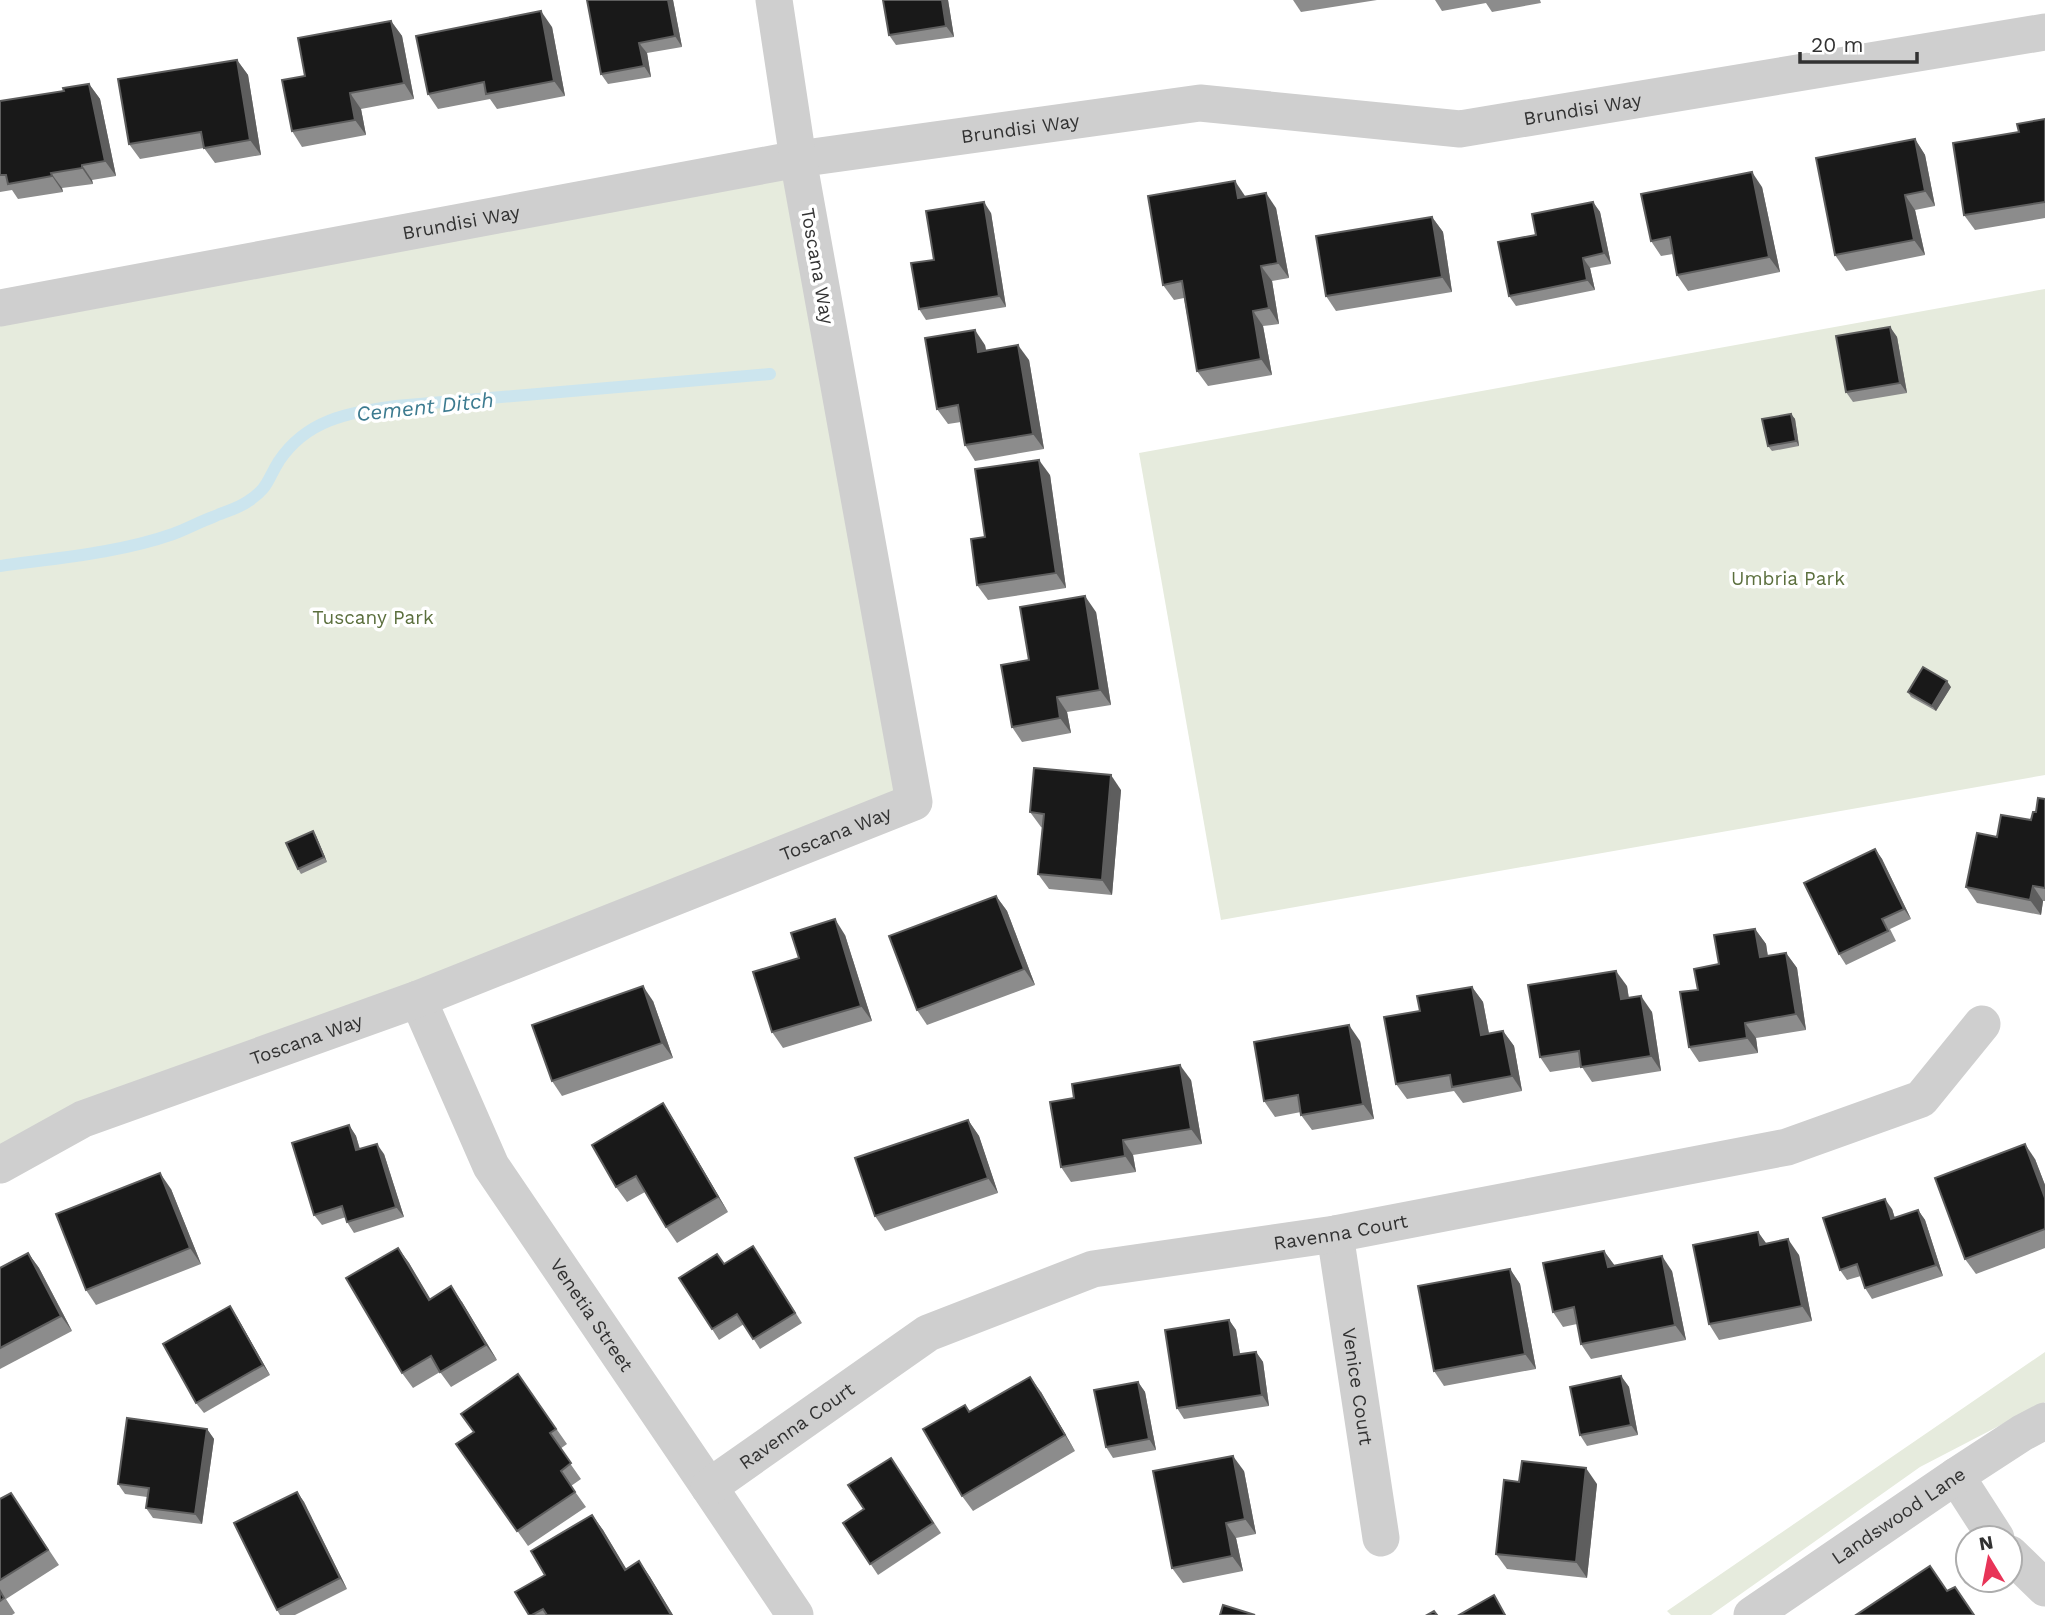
<svg xmlns="http://www.w3.org/2000/svg" width="2045" height="1615" font-family="'Work Sans',sans-serif">
  <style>
    .green { fill: #e6ebdd }
    .lines { fill: none; stroke-linecap: round; stroke-linejoin: round }
    .stream { stroke: #cce5ee; stroke-width: 12 }
    .street { stroke: #cfcfcf; stroke-width: 37 }
    .wall { fill: #8c8c8c }
    .shaded-wall { fill: #5e5e5e }
    .building { fill: #191919; stroke: #5e5e5e; stroke-width: 2 }
    .labels { text-anchor: middle; stroke-width: 7; stroke-linejoin: round; paint-order: stroke }
    .street-label { font-size: 19px; fill: #323232; stroke: #fff }
    .park-label { font-size: 19px; fill: #5b6f3d; stroke: #fff }
    .water-label { font-size: 21px; font-style: italic; fill: #3b7a8f; stroke: #fff }
  </style>
  <rect width="100%" height="100%" fill="#fff"/>
  <!-- green -->
  <g class="green">
    <path d="M798,159L914,802L0,1165V308Z"/>
    <path d="M2045,289V775L1221,920L1139,453Z"/>
    <path d="M2045,1352V1402L1920,1467L1711,1615H1671L1667,1611Z"/>
  </g>
  <g class="lines">
    <!-- stream -->
    <path class="stream" d="M0,566C57,558 119,553 173,534C187,529 199,522 213,517C224,512 237,509 247,502C269,488 267,480 279,461C308,418 350,413 396,406L770,374"/>
    <!-- street -->
    <g class="street">
      <path id="s1" d="M0,308L798,159L1200,103L1460,129L2045,32"/>
      <path id="s2" d="M418,999L491,1166L709,1487L795,1615"/>
      <path id="s3" d="M0,1165L83,1119L418,999L914,802L798,159L774,0"/>
      <path id="s4" d="M1335,1234L1381,1538"/>
      <path d="M1956,1476L1996,1538"/>
      <path id="s5" d="M709,1487L928,1333L1093,1269L1335,1234L1787,1147L1921,1099L1982,1024"/>
      <path d="M2010,1554L2045,1588"/>
      <path id="s6" d="M1752,1615L1956,1476L2022,1433L2045,1421"/>
    </g>
  </g>
  <!-- wall -->
  <g class="wall">
    <path d="M587,0H673L682,47L647,53L651,77L608,84L601,74Z"/>
    <path d="M948,0L954,37L896,45L889,35Z"/>
    <path d="M1293,0H1377L1301,12Z"/>
    <path d="M1435,0H1540L1541,3L1492,12L1486,3L1442,11Z"/>
    <path d="M391,21L402,36L414,99L361,109L366,135L302,147L292,131L305,76Z"/>
    <path d="M552,27L565,96L497,109L490,99L438,109L428,94Z"/>
    <path d="M237,60L248,75L261,155L215,163L204,148L140,159L129,144Z"/>
    <path d="M89,84L100,99L116,176L92,180L93,184L62,188L63,192L18,199L12,190L0,192V101L64,91Z"/>
    <path d="M2045,119V218L1975,230L1964,215L2019,132Z"/>
    <path d="M1915,139L1925,155L1935,206L1915,210L1925,255L1846,271L1835,255Z"/>
    <path d="M1762,187L1780,272L1688,291L1677,275L1673,254L1661,256L1651,241Z"/>
    <path d="M1245,197L1276,208L1289,278L1272,281L1279,324L1263,326L1272,375L1208,386L1197,371L1184,298L1174,300L1163,285Z"/>
    <path d="M1593,202L1600,212L1611,264L1590,268L1595,290L1516,306L1509,296L1536,235Z"/>
    <path d="M991,213L1006,307L926,320L919,309L934,260Z"/>
    <path d="M1432,217L1443,232L1452,292L1336,311L1326,296Z"/>
    <path d="M1890,327L1897,337L1907,393L1853,402L1846,392Z"/>
    <path d="M985,345L986,351L1029,360L1044,449L975,461L965,445L961,422L948,424L937,409Z"/>
    <path d="M1791,414L1795,419L1799,446L1772,451L1768,446Z"/>
    <path d="M1050,475L1066,588L988,600L977,585L985,537Z"/>
    <path d="M1096,612L1111,705L1067,712L1071,733L1022,742L1012,727L1029,660Z"/>
    <path d="M1951,687L1936,711L1911,697L1908,692Z"/>
    <path d="M1121,790L1112,895L1049,889L1038,874L1043,828L1041,827L1030,812Z"/>
    <path d="M2045,799V901H2043L2041,915L1977,903L1966,887L1997,837L2031,820Z"/>
    <path d="M313,831L316,836L327,862L301,874L298,869Z"/>
    <path d="M1875,849L1882,859L1911,919L1890,929L1896,941L1846,965L1839,954Z"/>
    <path d="M996,896L1007,911L1035,985L927,1025L917,1010Z"/>
    <path d="M1755,929L1766,944L1768,956L1786,953L1797,968L1806,1030L1756,1038L1758,1053L1699,1062L1689,1047L1698,990L1719,964Z"/>
    <path d="M845,935L872,1021L783,1048L772,1032L799,958Z"/>
    <path d="M1627,986L1629,998L1652,1012L1661,1071L1592,1082L1582,1067L1550,1072L1540,1057Z"/>
    <path d="M1472,987L1483,1002L1489,1033L1503,1031L1514,1046L1522,1091L1463,1103L1454,1091L1407,1099L1396,1084L1420,1011Z"/>
    <path d="M653,1001L673,1058L562,1096L552,1081Z"/>
    <path d="M1360,1041L1374,1119L1312,1130L1301,1115V1112L1275,1117L1264,1101Z"/>
    <path d="M1191,1080L1202,1144L1133,1155L1136,1172L1071,1182L1061,1167Z"/>
    <path d="M663,1103L673,1119L728,1212L677,1243L666,1227L645,1192L627,1202L616,1187Z"/>
    <path d="M968,1120L979,1136L998,1193L885,1231L875,1216Z"/>
    <path d="M349,1125L356,1136L360,1149L384,1154L404,1217L354,1233L347,1222L346,1217L322,1225L314,1215Z"/>
    <path d="M2035,1159L2045,1185V1248L1976,1274L1965,1259Z"/>
    <path d="M171,1189L201,1264L96,1305L86,1290Z"/>
    <path d="M1892,1209L1895,1218L1918,1210L1925,1220L1943,1276L1872,1299L1865,1288L1861,1276L1847,1280L1840,1270Z"/>
    <path d="M1758,1232L1766,1244L1799,1255L1812,1321L1719,1340L1709,1324Z"/>
    <path d="M398,1248L409,1263L430,1299L462,1302L497,1360L451,1387L440,1372L413,1388L402,1373Z"/>
    <path d="M1604,1251L1614,1265L1672,1271L1686,1340L1591,1359L1581,1344L1577,1324L1563,1327L1553,1312Z"/>
    <path d="M28,1253L39,1268L72,1331L0,1369V1268Z"/>
    <path d="M760,1256L802,1323L760,1349L744,1324L719,1340L712,1329L724,1264Z"/>
    <path d="M1510,1269L1520,1284L1536,1369L1444,1386L1434,1371Z"/>
    <path d="M237,1317L270,1375L204,1413L196,1403Z"/>
    <path d="M1229,1320L1236,1330L1240,1354L1256,1352L1263,1362L1269,1406L1184,1419L1177,1408Z"/>
    <path d="M518,1374L567,1444L560,1449L581,1479L571,1486L586,1507L528,1546L456,1444L474,1432Z"/>
    <path d="M1621,1376L1629,1387L1638,1435L1587,1446L1580,1435Z"/>
    <path d="M1138,1382L1145,1392L1156,1450L1113,1458L1106,1447Z"/>
    <path d="M1041,1392L1075,1451L973,1511L962,1496L965,1405L970,1411Z"/>
    <path d="M207,1429L214,1439L202,1524L153,1518L146,1508L147,1497L125,1494L118,1484Z"/>
    <path d="M891,1458L941,1533L878,1575L843,1523L864,1509Z"/>
    <path d="M1244,1471L1256,1534L1236,1538L1243,1571L1183,1583L1172,1568Z"/>
    <path d="M1519,1482L1597,1484L1587,1578L1507,1569L1496,1554Z"/>
    <path d="M297,1492L304,1502L347,1589L295,1615H280L277,1610Z"/>
    <path d="M0,1499L21,1508L59,1565L6,1599L15,1613L12,1615H0Z"/>
    <path d="M592,1515L603,1530L626,1569L639,1561L650,1577L673,1615H529L545,1575Z"/>
  </g>
  <!-- shaded-wall -->
  <g class="shaded-wall">
    <path d="M668,0H673L682,47L675,36Z"/>
    <path d="M942,0H948L954,37L946,26Z"/>
    <path d="M541,11L552,27L565,96L554,81Z"/>
    <path d="M391,21L402,36L414,99L404,83Z"/>
    <path d="M639,43L647,53L651,77L644,66Z"/>
    <path d="M237,60L248,75L261,155L250,140Z"/>
    <path d="M89,84L100,99L116,176L105,161Z"/>
    <path d="M350,93L361,109L366,135L355,120Z"/>
    <path d="M1915,139L1925,155L1935,206L1925,191Z"/>
    <path d="M82,165L92,180L93,184L82,168Z"/>
    <path d="M1752,172L1762,187L1780,272L1769,257Z"/>
    <path d="M51,173L62,188L63,192L52,176Z"/>
    <path d="M1235,181L1245,196L1248,213L1238,198Z"/>
    <path d="M1266,193L1276,208L1289,278L1278,263Z"/>
    <path d="M1905,195L1915,210L1925,255L1914,240Z"/>
    <path d="M984,202L991,213L1006,307L999,296Z"/>
    <path d="M1593,202L1600,212L1611,264L1604,253Z"/>
    <path d="M1432,217L1443,232L1452,292L1442,277Z"/>
    <path d="M1583,258L1590,268L1595,290L1587,280Z"/>
    <path d="M1261,266L1272,281L1279,324L1269,308Z"/>
    <path d="M1253,311L1263,326L1272,375L1261,359Z"/>
    <path d="M1890,327L1897,337L1907,393L1900,383Z"/>
    <path d="M975,330L985,345L989,367L978,352Z"/>
    <path d="M1018,345L1029,360L1044,449L1033,434Z"/>
    <path d="M1791,414L1795,419L1799,446L1796,441Z"/>
    <path d="M1039,460L1050,475L1066,588L1056,573Z"/>
    <path d="M1085,596L1096,612L1111,705L1100,690Z"/>
    <path d="M1947,681L1951,687L1936,711L1932,706Z"/>
    <path d="M1057,697L1067,712L1071,733L1060,718Z"/>
    <path d="M1111,775L1121,790L1112,895L1102,880Z"/>
    <path d="M313,831L316,836L327,862L324,857Z"/>
    <path d="M1875,849L1882,859L1911,919L1904,909Z"/>
    <path d="M2033,886L2043,901L2041,915L2030,900Z"/>
    <path d="M996,896L1007,911L1035,985L1024,969Z"/>
    <path d="M835,919L845,935L872,1021L861,1006Z"/>
    <path d="M1755,929L1766,944L1770,972L1760,957Z"/>
    <path d="M1786,953L1797,968L1806,1030L1796,1014Z"/>
    <path d="M1616,971L1627,986L1631,1015L1621,999Z"/>
    <path d="M643,986L653,1001L673,1058L662,1043Z"/>
    <path d="M1472,987L1483,1002L1492,1050L1481,1035Z"/>
    <path d="M1641,996L1652,1012L1661,1071L1651,1056Z"/>
    <path d="M1745,1023L1756,1038L1758,1053L1747,1038Z"/>
    <path d="M1349,1025L1360,1041L1374,1119L1363,1104Z"/>
    <path d="M1503,1031L1514,1046L1522,1091L1512,1076Z"/>
    <path d="M1180,1065L1191,1080L1202,1144L1191,1129Z"/>
    <path d="M663,1103L673,1119L728,1212L718,1197Z"/>
    <path d="M968,1120L979,1136L998,1193L988,1178Z"/>
    <path d="M349,1125L356,1136L363,1161L356,1150Z"/>
    <path d="M1123,1140L1133,1155L1136,1172L1125,1156Z"/>
    <path d="M377,1144L384,1154L404,1217L396,1207Z"/>
    <path d="M2025,1144L2035,1159L2045,1185V1198Z"/>
    <path d="M160,1173L171,1189L201,1264L190,1248Z"/>
    <path d="M1885,1199L1892,1209L1898,1229L1891,1219Z"/>
    <path d="M1918,1210L1925,1220L1943,1276L1936,1265Z"/>
    <path d="M1758,1232L1769,1247L1760,1245Z"/>
    <path d="M1788,1239L1799,1255L1812,1321L1802,1306Z"/>
    <path d="M398,1248L409,1263L440,1315L429,1300Z"/>
    <path d="M1604,1251L1615,1266L1608,1267Z"/>
    <path d="M28,1253L39,1268L72,1331L61,1316Z"/>
    <path d="M1662,1256L1672,1271L1686,1340L1675,1325Z"/>
    <path d="M1510,1269L1520,1284L1536,1369L1525,1354Z"/>
    <path d="M451,1286L462,1302L497,1360L486,1345Z"/>
    <path d="M230,1306L237,1317L270,1375L263,1365Z"/>
    <path d="M1229,1320L1236,1330L1242,1366L1234,1355Z"/>
    <path d="M1256,1352L1263,1362L1269,1406L1262,1395Z"/>
    <path d="M1621,1376L1629,1387L1638,1435L1631,1425Z"/>
    <path d="M1030,1377L1041,1392L1075,1451L1065,1435Z"/>
    <path d="M1138,1382L1145,1392L1156,1450L1149,1439Z"/>
    <path d="M207,1429L214,1439L202,1524L195,1514Z"/>
    <path d="M1233,1456L1244,1471L1256,1534L1245,1519Z"/>
    <path d="M1586,1468L1597,1484L1587,1578L1576,1562Z"/>
    <path d="M297,1492L304,1502L347,1589L340,1578Z"/>
    <path d="M592,1515L603,1530L636,1585L625,1570Z"/>
    <path d="M1226,1523L1236,1538L1243,1571L1232,1556Z"/>
    <path d="M639,1561L650,1577L673,1615H671Z"/>
  </g>
  <!-- building -->
  <g class="building">
    <path d="M587,0H668L675,36L639,43L644,66L601,74Z"/>
    <path d="M883,0H942L946,26L889,35Z"/>
    <path d="M541,11L554,81L486,94L484,82L428,94L416,36Z"/>
    <path d="M391,21L404,83L350,93L355,120L292,131L282,80L305,76L298,38Z"/>
    <path d="M237,60L250,140L204,148L201,132L129,144L118,79Z"/>
    <path d="M89,84L105,161L82,165V168L51,173L52,176L8,184L6,175H0V101L64,91L63,88Z"/>
    <path d="M2045,119V202L1964,215L1953,143L2019,132L2017,124Z"/>
    <path d="M1915,139L1925,191L1905,195L1914,240L1835,255L1816,158Z"/>
    <path d="M1752,172L1769,257L1677,275L1670,237L1651,241L1641,194Z"/>
    <path d="M1235,181L1238,198L1266,193L1278,263L1261,266L1269,308L1253,311L1261,359L1197,371L1182,281L1163,285L1148,196Z"/>
    <path d="M984,202L999,296L919,309L911,263L934,260L926,211Z"/>
    <path d="M1593,202L1604,253L1583,258L1587,280L1509,296L1498,242L1536,235L1532,214Z"/>
    <path d="M1432,217L1442,277L1326,296L1316,236Z"/>
    <path d="M1890,327L1900,383L1846,392L1836,336Z"/>
    <path d="M975,330L978,352L1018,345L1033,434L965,445L958,405L937,409L925,338Z"/>
    <path d="M1791,414L1796,441L1768,446L1762,419Z"/>
    <path d="M1039,460L1056,573L977,585L971,539L985,537L975,469Z"/>
    <path d="M1085,596L1100,690L1057,697L1060,718L1012,727L1001,665L1029,660L1020,607Z"/>
    <path d="M1923,667L1947,681L1932,706L1908,692Z"/>
    <path d="M1034,768L1111,775L1102,880L1038,874L1044,814L1030,812Z"/>
    <path d="M2038,798L2045,799V888L2033,886L2030,900L1966,887L1977,833L1997,837L2001,815L2031,820L2033,812H2036Z"/>
    <path d="M313,831L324,857L298,869L286,843Z"/>
    <path d="M1875,849L1904,909L1882,919L1888,931L1839,954L1804,883Z"/>
    <path d="M996,896L1024,969L917,1010L889,936Z"/>
    <path d="M835,919L861,1006L772,1032L753,972L799,958L791,933Z"/>
    <path d="M1755,929L1760,957L1786,953L1796,1014L1745,1023L1747,1038L1689,1047L1680,992L1698,990L1694,969L1719,964L1714,935Z"/>
    <path d="M1616,971L1621,999L1641,996L1651,1056L1581,1067L1579,1051L1540,1057L1528,985Z"/>
    <path d="M643,986L662,1043L552,1081L532,1025Z"/>
    <path d="M1472,987L1481,1035L1503,1031L1512,1076L1452,1087L1450,1075L1396,1084L1384,1017L1420,1011L1417,996Z"/>
    <path d="M1349,1025L1363,1104L1301,1115L1298,1095L1264,1101L1254,1042Z"/>
    <path d="M1180,1065L1191,1129L1123,1140L1125,1156L1061,1167L1050,1102L1074,1098L1072,1084Z"/>
    <path d="M663,1103L718,1197L666,1227L636,1176L616,1187L592,1145Z"/>
    <path d="M968,1120L988,1178L875,1216L855,1158Z"/>
    <path d="M349,1125L356,1150L377,1144L396,1207L347,1222L342,1206L314,1215L292,1143Z"/>
    <path d="M2025,1144L2045,1198V1229L1965,1259L1935,1178Z"/>
    <path d="M160,1173L190,1248L86,1290L56,1214Z"/>
    <path d="M1885,1199L1891,1219L1918,1210L1936,1265L1865,1288L1857,1264L1840,1270L1823,1218Z"/>
    <path d="M1758,1232L1760,1245L1788,1239L1802,1306L1709,1324L1693,1245Z"/>
    <path d="M753,1246L795,1313L753,1339L737,1314L712,1329L679,1278L717,1254L724,1264Z"/>
    <path d="M398,1248L429,1300L451,1286L486,1345L440,1372L431,1356L402,1373L346,1278Z"/>
    <path d="M1604,1251L1608,1267L1662,1256L1675,1325L1581,1344L1574,1307L1553,1312L1543,1263Z"/>
    <path d="M28,1253L61,1316L0,1348V1268Z"/>
    <path d="M1510,1269L1525,1354L1434,1371L1418,1286Z"/>
    <path d="M230,1306L263,1365L196,1403L163,1344Z"/>
    <path d="M1229,1320L1234,1355L1256,1352L1262,1395L1177,1408L1165,1330Z"/>
    <path d="M518,1374L556,1429L550,1433L571,1463L561,1471L575,1492L517,1531L456,1444L474,1432L461,1414Z"/>
    <path d="M1621,1376L1631,1425L1580,1435L1570,1387Z"/>
    <path d="M1030,1377L1065,1435L962,1496L923,1429L965,1405L969,1412Z"/>
    <path d="M1138,1382L1149,1439L1106,1447L1094,1390Z"/>
    <path d="M127,1418L207,1429L195,1514L146,1508L149,1488L118,1484Z"/>
    <path d="M1233,1456L1245,1519L1226,1523L1232,1556L1172,1568L1153,1471Z"/>
    <path d="M891,1458L933,1523L870,1564L843,1523L864,1509L848,1485Z"/>
    <path d="M1522,1461L1586,1468L1576,1562L1496,1554L1504,1480L1519,1482Z"/>
    <path d="M297,1492L340,1578L277,1610L234,1523Z"/>
    <path d="M11,1493L48,1550L0,1580V1499Z"/>
    <path d="M592,1515L625,1570L639,1561L671,1615H547L543,1609L532,1615H529L515,1592L545,1575L531,1551Z"/>
    <path d="M1930,1566L1947,1591L1955,1587L1974,1615H1856Z"/>
    <path d="M0,1591L4,1598L0,1601Z"/>
    <path d="M1494,1595L1505,1615H1459Z"/>
    <path d="M1223,1605L1255,1615H1220Z"/>
    <path d="M1434,1611L1437,1615H1427Z"/>
  </g>
  <g class="labels">
    <!-- street labels -->
    <g class="street-label">
      <text dy="7" stroke="none"><textPath href="#s1" startOffset="1603">Brundisi Way</textPath></text>
      <text dy="7" stroke="none"><textPath href="#s1" startOffset="1036">Brundisi Way</textPath></text>
      <text dy="7" stroke="none"><textPath href="#s1" startOffset="469">Brundisi Way</textPath></text>
      <text transform="translate(818 266) rotate(80)" y="7">Toscana Way</text>
      <text dy="7" stroke="none"><textPath href="#s3" startOffset="900">Toscana Way</textPath></text>
      <text dy="7" stroke="none"><textPath href="#s3" startOffset="332">Toscana Way</textPath></text>
      <text dy="7" stroke="none"><textPath href="#s5" startOffset="695">Ravenna Court</textPath></text>
      <text dy="7" stroke="none"><textPath href="#s2" startOffset="362">Venetia Street</textPath></text>
      <text dy="7" stroke="none"><textPath href="#s4" startOffset="154">Venice Court</textPath></text>
      <text dy="7" stroke="none"><textPath href="#s5" startOffset="107">Ravenna Court</textPath></text>
      <text dy="7" stroke="none"><textPath href="#s6" startOffset="177">Landswood Lane</textPath></text>
    </g>
    <!-- park labels -->
    <g class="park-label">
      <text x="1788" y="585">Umbria Park</text>
      <text x="373" y="624">Tuscany Park</text>
    </g>
    <!-- water labels -->
    <g class="water-label">
      <text transform="translate(425 407) rotate(-6)" y="7">Cement Ditch</text>
    </g>
  </g>
  <!-- north arrow -->
  <g transform="translate(1989 1559) rotate(350)"><circle r="33" fill="#ffffff" stroke="#adadad" stroke-width="2"/>
  <path d="M0-5L12 26L0 18L-12 26Z" fill="#e83458"/>
  <text y="-10" font-size="19" font-weight="bold" text-anchor="middle" fill="#323232">N</text>
  </g>
  <!-- scale -->
  <path d="M1800 52v10h117v-10" fill="none" stroke="#323232" stroke-width="3.5"/>
  <text x="1811" y="52" font-size="21" fill="#323232" stroke="#ffffff" stroke-width="5" paint-order="stroke">20 m</text>
</svg>
